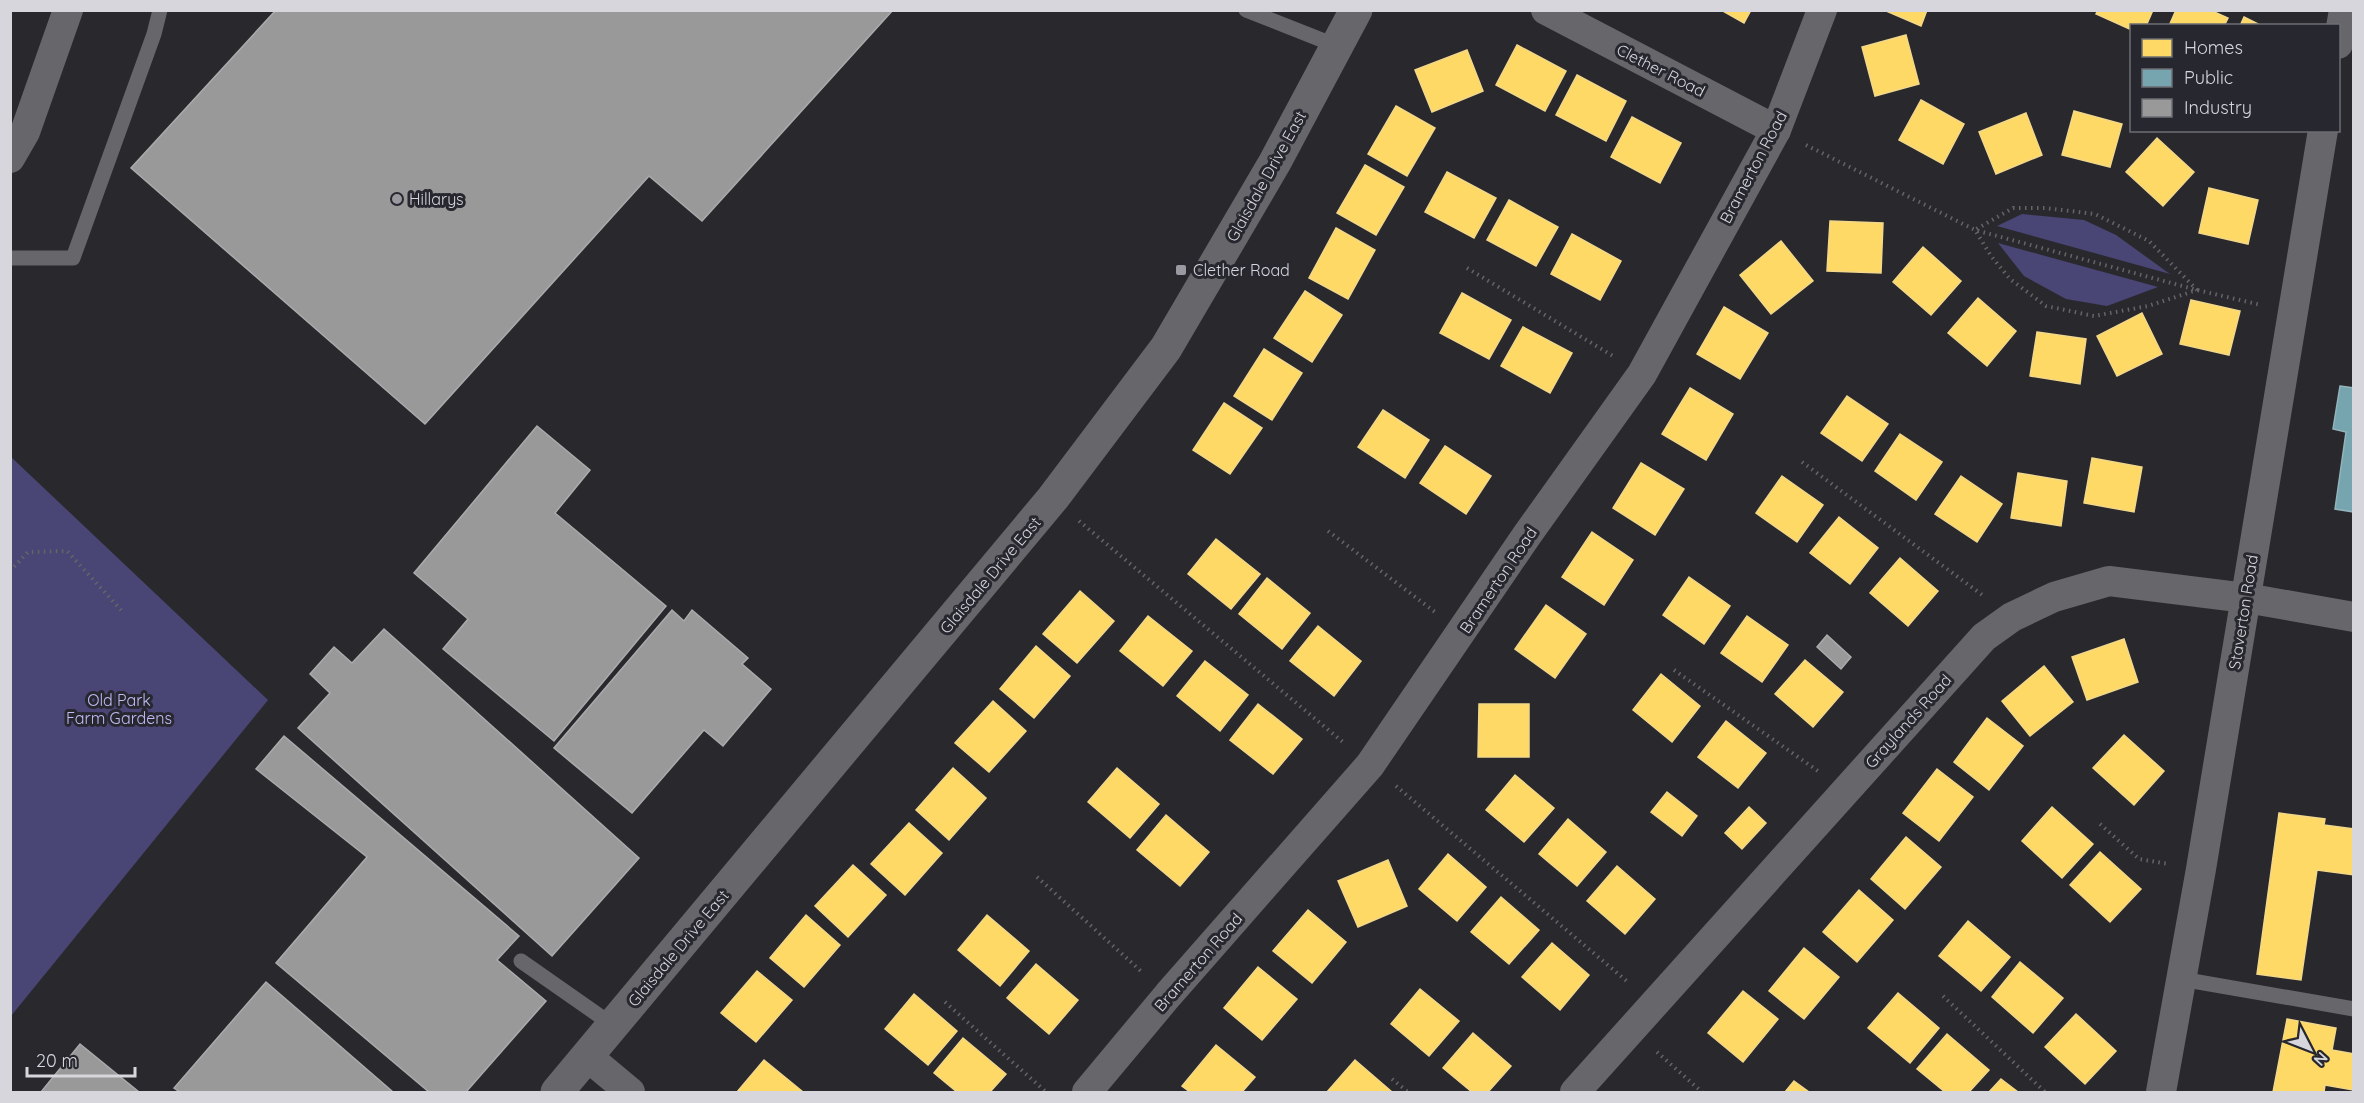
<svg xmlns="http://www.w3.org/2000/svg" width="2364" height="1103" font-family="Quicksand,sans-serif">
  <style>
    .green { fill: #494574 }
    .homes { fill: #ffd966; stroke: #f3d889; stroke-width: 1.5 }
    .public { fill: #76a5af; stroke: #93b4bc; stroke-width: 1.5 }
    .industry { fill: #999; stroke: #ababad; stroke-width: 1.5 }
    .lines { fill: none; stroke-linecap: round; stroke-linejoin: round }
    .path { stroke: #656568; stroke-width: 4; stroke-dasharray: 1.5 4.5; stroke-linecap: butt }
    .service { stroke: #67666a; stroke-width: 15 }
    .minor { stroke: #67666a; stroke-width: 30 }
    .tertiary { stroke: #67666a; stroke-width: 33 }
    .poi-dot { fill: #99999f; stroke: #27272f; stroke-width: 2 }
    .labels { text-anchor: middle; stroke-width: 6; stroke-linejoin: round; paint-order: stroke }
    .street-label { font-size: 16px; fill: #d6d6dc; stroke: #27272f }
    .poi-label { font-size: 16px; fill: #d6d6dc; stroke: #27272f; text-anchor: start }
    .park-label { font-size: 16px; fill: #c0bdf7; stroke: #27272f }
  </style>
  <rect width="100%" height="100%" fill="#29292d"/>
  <!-- green -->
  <g class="green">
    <path d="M2022,214L2084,220L2116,235L2170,274L1997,226Z"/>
    <path d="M1998,243L2158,287L2107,306L2066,299L2024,276Z"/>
    <path d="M10,456L268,700L11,1016H10Z"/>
  </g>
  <!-- homes -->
  <g class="homes">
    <path d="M1721,10H1751L1744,23Z"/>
    <path d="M1884,10H1927L1921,26Z"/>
    <path d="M2098,10H2153L2146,26H2132V30L2096,14Z"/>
    <path d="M2176,10H2210L2228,18L2224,26H2169Z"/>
    <path d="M2244,17L2262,26H2240Z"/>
    <path d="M1906,35L1919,84L1875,96L1862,47Z"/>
    <path d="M1517,45L1566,71L1545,111L1496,85Z"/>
    <path d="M1467,50L1483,91L1432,112L1415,70Z"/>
    <path d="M1577,75L1626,101L1606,141L1556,115Z"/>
    <path d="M1921,100L1964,124L1943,164L1899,140Z"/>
    <path d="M1396,106L1435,128L1407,176L1368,154Z"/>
    <path d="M2074,111L2122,124L2110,167L2062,155Z"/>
    <path d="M2026,113L2042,155L1996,174L1979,132Z"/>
    <path d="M1632,117L1681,143L1660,183L1611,157Z"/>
    <path d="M2157,138L2194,172L2163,206L2126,172Z"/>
    <path d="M1365,165L1404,187L1376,235L1337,213Z"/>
    <path d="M1447,172L1496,198L1474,238L1425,212Z"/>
    <path d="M2209,188L2258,200L2248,244L2199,233Z"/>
    <path d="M1509,200L1558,227L1536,266L1487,240Z"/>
    <path d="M1830,221L1883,223L1881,273L1827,271Z"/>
    <path d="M1336,228L1375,250L1348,299L1309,278Z"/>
    <path d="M1572,234L1621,261L1600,300L1551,274Z"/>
    <path d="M1781,241L1813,281L1771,314L1740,275Z"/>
    <path d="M1923,247L1961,281L1931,315L1893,282Z"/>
    <path d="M1305,291L1342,315L1312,362L1274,338Z"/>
    <path d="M1462,293L1511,320L1489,359L1440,333Z"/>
    <path d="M1978,298L2016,331L1987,366L1948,333Z"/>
    <path d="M2191,300L2240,311L2229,355L2180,344Z"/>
    <path d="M1724,307L1768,333L1740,379L1697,354Z"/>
    <path d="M2142,313L2162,354L2117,376L2097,336Z"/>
    <path d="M1523,327L1572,353L1550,393L1501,366Z"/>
    <path d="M2037,332L2086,339L2080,384L2030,376Z"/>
    <path d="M1264,349L1302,373L1272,420L1234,396Z"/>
    <path d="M1690,388L1733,414L1706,460L1662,434Z"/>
    <path d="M1847,396L1888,424L1862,461L1821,433Z"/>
    <path d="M1224,403L1262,428L1230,474L1193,450Z"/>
    <path d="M1383,410L1429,440L1405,478L1358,447Z"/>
    <path d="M1900,434L1942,462L1916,500L1875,471Z"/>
    <path d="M1445,446L1491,476L1466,514L1420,483Z"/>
    <path d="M2092,458L2142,467L2134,512L2084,503Z"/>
    <path d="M1641,463L1684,489L1655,535L1613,508Z"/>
    <path d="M2018,473L2067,481L2061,526L2011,518Z"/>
    <path d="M1782,476L1823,505L1797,542L1756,513Z"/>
    <path d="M1961,476L2002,504L1977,542L1935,514Z"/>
    <path d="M1839,517L1878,548L1850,584L1810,553Z"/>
    <path d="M1592,532L1633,560L1604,605L1562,577Z"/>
    <path d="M1216,539L1260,574L1231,609L1188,574Z"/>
    <path d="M1900,558L1938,591L1908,626L1870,593Z"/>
    <path d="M1689,577L1730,606L1704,644L1663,615Z"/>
    <path d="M1267,578L1310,613L1282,649L1239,614Z"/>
    <path d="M1080,591L1114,621L1077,663L1043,634Z"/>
    <path d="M1546,605L1586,634L1555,678L1515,649Z"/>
    <path d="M1148,616L1192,651L1163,686L1120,651Z"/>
    <path d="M1747,616L1788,645L1762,682L1721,653Z"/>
    <path d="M1318,626L1361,661L1334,696L1290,661Z"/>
    <path d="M2124,639L2138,682L2087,700L2072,657Z"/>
    <path d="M1036,646L1070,676L1034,718L1000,689Z"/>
    <path d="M1805,660L1843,692L1813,727L1775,694Z"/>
    <path d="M1205,661L1248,695L1220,731L1177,696Z"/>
    <path d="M2044,666L2073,702L2030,736L2002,701Z"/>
    <path d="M1661,674L1700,706L1672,742L1633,710Z"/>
    <path d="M993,701L1026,731L989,772L955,743Z"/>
    <path d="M1258,704L1302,739L1273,774L1230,740Z"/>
    <path d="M1479,704H1529V757H1478Z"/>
    <path d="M1987,718L2023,746L1989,790L1954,762Z"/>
    <path d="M1726,721L1766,753L1738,788L1698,757Z"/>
    <path d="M2124,735L2164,771L2134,805L2093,768Z"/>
    <path d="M953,768L986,798L949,840L916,810Z"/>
    <path d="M1117,768L1159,804L1130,838L1088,802Z"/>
    <path d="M1937,769L1973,797L1939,841L1903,813Z"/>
    <path d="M1515,775L1554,808L1524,842L1486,810Z"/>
    <path d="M1667,792L1697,816L1682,836L1651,812Z"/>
    <path d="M1749,807L1766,823L1742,849L1725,833Z"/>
    <path d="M2052,807L2093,844L2062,878L2022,841Z"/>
    <path d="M2279,813L2325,819L2324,825L2354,829V875L2317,870L2301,980L2257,974Z"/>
    <path d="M1166,815L1209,852L1180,886L1137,850Z"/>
    <path d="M1568,819L1606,852L1577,886L1539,854Z"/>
    <path d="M909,823L942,853L905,895L871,864Z"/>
    <path d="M1906,837L1941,867L1905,909L1871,879Z"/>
    <path d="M2100,852L2141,889L2110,922L2070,885Z"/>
    <path d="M1448,854L1486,887L1457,921L1419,889Z"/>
    <path d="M1388,860L1407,906L1358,927L1338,881Z"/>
    <path d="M853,865L886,895L848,937L815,906Z"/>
    <path d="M1617,866L1655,899L1625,934L1587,901Z"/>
    <path d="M1859,890L1893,920L1857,962L1823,932Z"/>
    <path d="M1501,897L1539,930L1509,964L1471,932Z"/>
    <path d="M1308,910L1346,942L1312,983L1273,951Z"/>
    <path d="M806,915L840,945L804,987L770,958Z"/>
    <path d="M987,915L1029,951L1000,986L958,950Z"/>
    <path d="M1968,921L2010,957L1981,991L1939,956Z"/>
    <path d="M1552,943L1589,975L1560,1010L1522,977Z"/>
    <path d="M1804,948L1839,977L1804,1019L1769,991Z"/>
    <path d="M2020,962L2063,998L2033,1033L1992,997Z"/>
    <path d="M1036,964L1078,1000L1049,1034L1007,998Z"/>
    <path d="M1258,967L1297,999L1262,1040L1224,1008Z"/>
    <path d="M757,971L792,1000L756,1042L721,1013Z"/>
    <path d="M1420,989L1459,1021L1429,1056L1391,1024Z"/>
    <path d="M1743,991L1778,1019L1743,1062L1708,1033Z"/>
    <path d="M1898,993L1939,1028L1910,1063L1868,1028Z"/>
    <path d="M914,994L957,1031L928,1065L885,1029Z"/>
    <path d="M2076,1014L2116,1051L2085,1084L2045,1047Z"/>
    <path d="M2287,1019L2336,1028L2332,1050L2354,1054V1090L2325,1085L2324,1092H2273Z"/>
    <path d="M1473,1033L1511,1066L1488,1092H1472L1443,1068Z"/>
    <path d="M1947,1034L1989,1070L1969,1092H1945L1917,1069Z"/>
    <path d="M963,1038L1006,1074L990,1092H957L934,1073Z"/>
    <path d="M1216,1045L1255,1077L1242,1092H1190L1182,1086Z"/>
    <path d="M764,1060L803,1092H737Z"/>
    <path d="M1355,1060L1392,1092H1327Z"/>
    <path d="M2001,1079L2018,1092H1989Z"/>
    <path d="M1794,1081L1809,1092H1785Z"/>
  </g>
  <!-- public -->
  <path class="public" d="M2340,386L2354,388V512L2335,509L2346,432L2333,429Z"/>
  <!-- industry -->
  <g class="industry">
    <path d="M276,10H893L702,221L649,176L425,424L131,168Z"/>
    <path d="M537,426L590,470L555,513L666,606L554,741L443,649L468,619L414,573Z"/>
    <path d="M672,610L684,621L692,610L748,658L742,664L771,689L723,746L704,730L632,813L554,748Z"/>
    <path d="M384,629L639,858L552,956L298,728L330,693L310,674L334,647L352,663Z"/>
    <path d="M1827,635L1851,657L1841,669L1817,647Z"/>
    <path d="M284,736L519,936L497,960L546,1001L466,1092H429L276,963L367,857L256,769Z"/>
    <path d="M266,982L393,1092H180L174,1088Z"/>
    <path d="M80,1044L139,1092H41Z"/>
  </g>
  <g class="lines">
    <!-- path -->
    <g class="path">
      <path d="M1806,145L1975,230L2197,290L2261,305"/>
      <path d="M2013,208H2045L2095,214L2149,241L2197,290L2148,306L2094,316L2046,306L2010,279L1991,256L1975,230Z"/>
      <path d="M1467,268L1613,356"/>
      <path d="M1802,462L1985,597"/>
      <path d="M1079,521L1344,743"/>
      <path d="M1328,531L1435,612"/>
      <path d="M10,571L28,552L67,551L122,611"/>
      <path d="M1674,670L1818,771"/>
      <path d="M1396,786L1629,983"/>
      <path d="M2100,824L2139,859L2169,864"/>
      <path d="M1037,877L1143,973"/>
      <path d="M1943,996L2045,1092"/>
      <path d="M945,1002L1046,1092"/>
      <path d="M1657,1052L1702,1092"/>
      <path d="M1392,1079L1408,1092"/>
    </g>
    <!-- service -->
    <g class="service">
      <path d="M1246,10L1337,46"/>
      <path d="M10,258H73L154,34L160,10"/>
      <path d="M521,961L614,1026"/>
      <path d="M2181,979L2354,1009"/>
    </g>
    <!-- minor -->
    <g class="minor">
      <path d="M1546,10L1776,130"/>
      <path d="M2338,44L2344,10"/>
      <path d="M10,158L25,132L68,10"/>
      <path d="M588,1057L630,1092"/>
      <path d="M1087,1092L1168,995L1370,765L1527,535L1642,374L1776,130L1822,10"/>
      <path d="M1575,1092L1984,637L2012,617L2054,597L2109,581L2246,598L2354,617"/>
      <path d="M2161,1092L2201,869L2323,130"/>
    </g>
    <!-- tertiary -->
    <path class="tertiary" d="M557,1092L1053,498L1166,348L1275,162L1356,10"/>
  </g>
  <!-- markers -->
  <g class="poi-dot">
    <circle cx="397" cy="199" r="6"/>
    <rect x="1175" y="264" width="12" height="12" rx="3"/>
  </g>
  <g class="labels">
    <!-- street labels -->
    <g class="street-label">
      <text transform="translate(1661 70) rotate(27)" y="6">Clether Road</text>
      <text transform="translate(1753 167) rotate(-62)" y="6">Bramerton Road</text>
      <text transform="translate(1266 176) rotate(-61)" y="6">Glaisdale Drive East</text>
      <text transform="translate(990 575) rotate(-50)" y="6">Glaisdale Drive East</text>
      <text transform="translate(1498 580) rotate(-56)" y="6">Bramerton Road</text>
      <text transform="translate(2243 612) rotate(-81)" y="6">Staverton Road</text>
      <text transform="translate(1908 721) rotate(-48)" y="6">Graylands Road</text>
      <text transform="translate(678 948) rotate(-50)" y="6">Glaisdale Drive East</text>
      <text transform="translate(1198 962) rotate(-49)" y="6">Bramerton Road</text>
    </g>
    <!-- poi labels -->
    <g class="poi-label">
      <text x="409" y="205">Hillarys</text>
      <text x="1193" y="276">Clether Road</text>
    </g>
    <!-- park labels -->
    <g class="park-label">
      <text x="119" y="706">Old Park<tspan x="119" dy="18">Farm Gardens</tspan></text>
    </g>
  </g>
  <!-- border -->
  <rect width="2364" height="1103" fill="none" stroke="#d6d6dc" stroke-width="24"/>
  <!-- legend -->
  <rect x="2130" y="24" width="210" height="108" fill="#27272f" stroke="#6d6d74" stroke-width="1.5"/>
  <rect x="2142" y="39" width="30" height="18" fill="#ffd966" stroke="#6d6d74" stroke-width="1.5"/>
  <text x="2184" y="54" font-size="18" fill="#d6d6dc">Homes</text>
  <rect x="2142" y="69" width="30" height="18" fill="#76a5af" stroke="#6d6d74" stroke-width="1.5"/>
  <text x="2184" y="84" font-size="18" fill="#d6d6dc">Public</text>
  <rect x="2142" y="99" width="30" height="18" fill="#999999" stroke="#6d6d74" stroke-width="1.5"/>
  <text x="2184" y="114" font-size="18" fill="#d6d6dc">Industry</text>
  <!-- north arrow -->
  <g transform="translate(2310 1049) rotate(132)" stroke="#27272f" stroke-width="4.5" paint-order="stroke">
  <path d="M0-4.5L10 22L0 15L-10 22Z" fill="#d6d6dc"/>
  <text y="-9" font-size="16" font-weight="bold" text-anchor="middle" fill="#d6d6dc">N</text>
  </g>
  <!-- scale -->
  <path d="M27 1067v9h108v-9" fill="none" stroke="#d6d6dc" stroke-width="3"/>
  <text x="36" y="1067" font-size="18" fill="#d6d6dc" stroke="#27272f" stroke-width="4.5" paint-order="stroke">20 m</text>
</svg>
